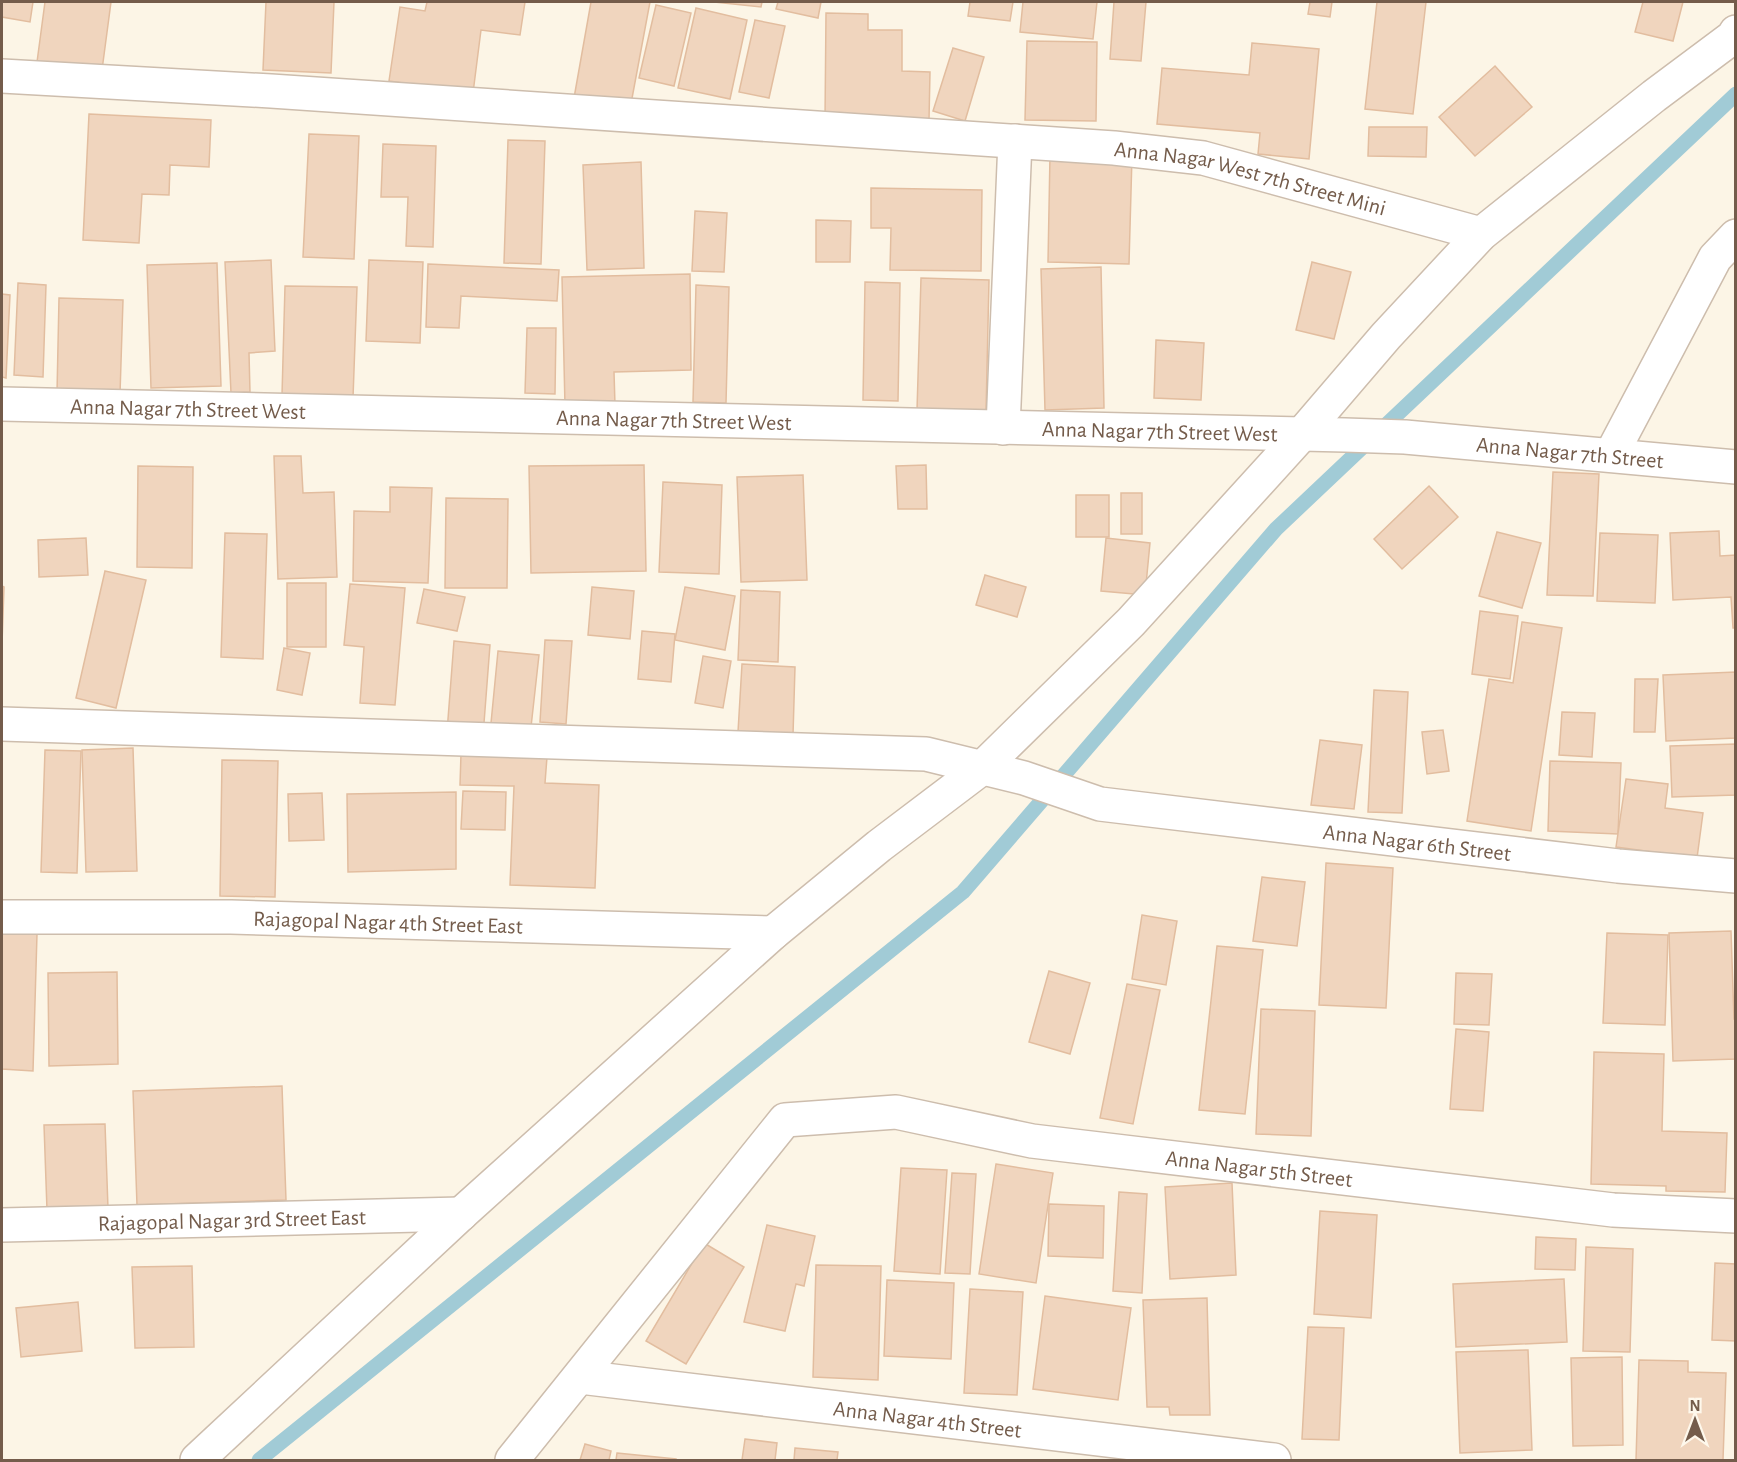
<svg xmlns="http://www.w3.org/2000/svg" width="1737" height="1462" font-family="'Alegreya Sans',sans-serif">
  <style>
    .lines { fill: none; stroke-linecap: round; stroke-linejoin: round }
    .stream { stroke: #a1cbd6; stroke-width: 15 }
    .building { fill: #f0d5be; stroke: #e2bd9f; stroke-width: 1.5 }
    .minor-casing { stroke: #cdbdad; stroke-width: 36 }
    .minor { stroke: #fff; stroke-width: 33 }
    .labels { text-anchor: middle; stroke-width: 5; stroke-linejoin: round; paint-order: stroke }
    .street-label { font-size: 22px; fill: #745c4b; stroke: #fef8ec }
  </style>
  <rect width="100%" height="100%" fill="#fcf5e6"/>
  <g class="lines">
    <!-- stream -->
    <path class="stream" d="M259,1460L963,892L1276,529L1736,94"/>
  </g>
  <!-- building -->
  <g class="building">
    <path d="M2,2H33L30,22L2,17Z"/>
    <path d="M45,2H111L102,70L37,62Z"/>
    <path d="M266,2H334L331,73L263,70Z"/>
    <path d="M427,2H525L520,35L481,30L473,93L389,81L400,7L425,11Z"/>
    <path d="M591,2H650L630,109L574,98Z"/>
    <path d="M714,2H762L761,7Z"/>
    <path d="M778,2H821L818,18L776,9Z"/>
    <path d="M970,2H1013L1010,21L968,16Z"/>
    <path d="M1023,2H1097L1093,39L1020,32Z"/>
    <path d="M1114,2H1146L1141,61L1110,59Z"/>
    <path d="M1310,2H1332L1330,17L1308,14Z"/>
    <path d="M1377,2H1426L1413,114L1365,109Z"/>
    <path d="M1643,2H1683L1673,41L1635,32Z"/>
    <path d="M656,5L691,13L674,86L639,78Z"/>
    <path d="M696,8L747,20L730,99L678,88Z"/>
    <path d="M826,13L868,14V30H902V71L930,72L929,120L825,119Z"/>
    <path d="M755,20L785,26L769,98L739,92Z"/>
    <path d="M1027,41L1097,42L1096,121L1025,120Z"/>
    <path d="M1252,43L1319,49L1309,159L1258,154L1260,133L1157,124L1162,68L1249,75Z"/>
    <path d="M953,48L984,57L965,121L933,111Z"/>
    <path d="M1495,66L1532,107L1475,156L1439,117Z"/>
    <path d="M89,114L211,120L209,167L170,165L169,195L142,194L139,243L83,240Z"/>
    <path d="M1369,127H1427L1426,157L1368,156Z"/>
    <path d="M309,134L359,136L354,259L303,257Z"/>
    <path d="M508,140L545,141L541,264L504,263Z"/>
    <path d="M383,144L436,146L433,247L406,246L408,197H381Z"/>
    <path d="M1050,155L1132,156L1129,264L1048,262Z"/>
    <path d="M641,162L644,268L587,270L583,165Z"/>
    <path d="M871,188L982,190L981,271L890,270L891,228H871Z"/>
    <path d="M695,211L727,213L724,272L692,271Z"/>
    <path d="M816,220L851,221L850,262H816Z"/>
    <path d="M271,260L275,351L249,353L250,392L231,393L225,262Z"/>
    <path d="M369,260L423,262L420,343L366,341Z"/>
    <path d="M1312,262L1351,272L1334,339L1296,330Z"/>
    <path d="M217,263L221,386L151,388L147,265Z"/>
    <path d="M428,264L559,270L557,301L461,296L459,328L426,327Z"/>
    <path d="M1101,267L1104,408L1045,410L1041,269Z"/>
    <path d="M690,274L691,370L614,372L615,405L565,406L562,277Z"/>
    <path d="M921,278L989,280L986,412L917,410Z"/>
    <path d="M865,282L900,283L898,401L863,400Z"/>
    <path d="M18,283L46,285L43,377L14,375Z"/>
    <path d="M696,285L729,287L726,403L693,402Z"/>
    <path d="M285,286L357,287L353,398L282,395Z"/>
    <path d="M2,294L10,295L6,378L2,377Z"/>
    <path d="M59,298L123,300L120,394L57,393Z"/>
    <path d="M527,328H556L555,394L525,393Z"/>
    <path d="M1156,340L1204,343L1201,400L1154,398Z"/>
    <path d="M274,456H301L303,493L334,492L337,577L278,579Z"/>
    <path d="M644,465L646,571L531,573L529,466Z"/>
    <path d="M926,465L927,509H898L896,466Z"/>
    <path d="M138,466L193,467L192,568L137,567Z"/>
    <path d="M1553,472L1599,474L1593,596L1547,595Z"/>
    <path d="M803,475L807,580L741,582L737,477Z"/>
    <path d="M663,482L722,485L719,574L659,572Z"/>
    <path d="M1429,486L1458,517L1402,569L1374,539Z"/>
    <path d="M390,487L432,488L428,583L353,581L354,511L390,512Z"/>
    <rect x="1121" y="493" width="21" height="41"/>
    <rect x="1076" y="495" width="33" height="42"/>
    <path d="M446,498L508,499L507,588H445Z"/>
    <path d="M1719,531L1720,556L1736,555V628H1733L1731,597L1673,600L1670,533Z"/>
    <path d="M1497,532L1541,543L1522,608L1479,596Z"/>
    <path d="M225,533L267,534L263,659L221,657Z"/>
    <path d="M1600,533L1658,535L1655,603L1597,601Z"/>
    <path d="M86,538L88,575L39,577L38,540Z"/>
    <path d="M1106,538L1150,543L1145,595L1101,591Z"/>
    <path d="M105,571L146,580L116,708L76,698Z"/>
    <path d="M985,575L1026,587L1017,617L976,605Z"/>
    <rect x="287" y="583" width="39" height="64"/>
    <path d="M350,584L405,588L395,705L360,703L364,647L344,645Z"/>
    <path d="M2,586L4,587L2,644Z"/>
    <path d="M592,587L634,591L630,639L588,635Z"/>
    <path d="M685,587L735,596L725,650L675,640Z"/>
    <path d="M424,589L465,597L457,631L417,623Z"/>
    <path d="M741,590L780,592L778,662L738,660Z"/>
    <path d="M1480,611L1518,616L1510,679L1472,674Z"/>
    <path d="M1522,622L1562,628L1531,831L1467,821L1489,679L1513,683Z"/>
    <path d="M642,631L675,634L671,682L638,679Z"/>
    <path d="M545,640L572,641L566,724L540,722Z"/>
    <path d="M454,641L490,645L483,736L447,732Z"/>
    <path d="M284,648L310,653L302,695L277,690Z"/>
    <path d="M498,651L539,655L531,727L491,723Z"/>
    <path d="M703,656L731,661L723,708L695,703Z"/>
    <path d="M742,664L795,667L793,735L738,732Z"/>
    <path d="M1736,672V738L1666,741L1663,675Z"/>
    <path d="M1635,679H1658L1655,732H1634Z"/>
    <path d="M1374,690L1408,692L1402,813L1368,812Z"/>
    <path d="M1562,712L1595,713L1592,757L1559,755Z"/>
    <path d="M1443,730L1449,771L1427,774L1422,732Z"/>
    <path d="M1320,740L1362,745L1354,809L1311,805Z"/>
    <path d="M1736,744V795L1672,797L1670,746Z"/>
    <path d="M133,748L137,871L86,872L82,750Z"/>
    <path d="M45,750L81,751L77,873L41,872Z"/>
    <path d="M461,754L547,757L545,783L599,785L595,888L510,885L514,786L460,785Z"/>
    <path d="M222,760L278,761L275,897L220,896Z"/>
    <path d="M1550,761L1621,763L1618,834L1548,831Z"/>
    <path d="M1626,779L1668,784L1665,808L1703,813L1697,858L1616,847Z"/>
    <path d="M463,791L506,792L505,830L461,829Z"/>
    <path d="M456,792V869L348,872L347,794Z"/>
    <path d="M322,793L324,840L289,841L288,794Z"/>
    <path d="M1326,863L1393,868L1386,1008L1319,1005Z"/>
    <path d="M1262,877L1305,882L1297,946L1253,941Z"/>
    <path d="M1142,915L1177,921L1166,985L1132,979Z"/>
    <path d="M1731,931L1734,1019H1736V1059L1673,1061L1669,933Z"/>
    <path d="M2,933L37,934L33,1071L2,1069Z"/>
    <path d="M1607,933L1668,935L1665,1025L1603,1023Z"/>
    <path d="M1217,946L1263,950L1245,1114L1199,1110Z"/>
    <path d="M1049,971L1090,983L1070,1054L1029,1042Z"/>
    <path d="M117,972L118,1064L49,1066L48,973Z"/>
    <path d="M1456,973L1492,974L1489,1025L1454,1024Z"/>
    <path d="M1127,984L1160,990L1133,1124L1100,1118Z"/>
    <path d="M1261,1009L1315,1011L1311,1136L1256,1134Z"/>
    <path d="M1456,1029L1489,1032L1483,1111L1450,1109Z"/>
    <path d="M1594,1052L1664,1054L1662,1131L1727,1133L1725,1192L1666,1191V1186L1591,1184Z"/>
    <path d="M282,1086L286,1200L137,1205L133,1091Z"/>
    <path d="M105,1124L108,1208L47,1210L44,1125Z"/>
    <path d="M996,1164L1053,1173L1036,1283L979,1274Z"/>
    <path d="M901,1168L947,1170L940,1274L894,1271Z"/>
    <path d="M952,1173L976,1174L970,1274L945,1273Z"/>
    <path d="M1232,1183L1236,1275L1170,1279L1165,1187Z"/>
    <path d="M1119,1192L1147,1194L1142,1293L1113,1291Z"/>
    <path d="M1049,1204L1104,1206L1103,1258L1048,1256Z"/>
    <path d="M1320,1211L1377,1215L1371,1318L1314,1314Z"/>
    <path d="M767,1225L815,1236L804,1286L796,1284L785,1331L744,1322Z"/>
    <path d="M1536,1237L1576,1239L1575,1270L1535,1269Z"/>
    <path d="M704,1243L744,1267L686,1364L646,1341Z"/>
    <path d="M1586,1247L1633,1249L1630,1352L1583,1351Z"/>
    <path d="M1715,1263L1736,1264V1341L1712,1340Z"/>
    <path d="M816,1265L881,1266L878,1380L813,1377Z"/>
    <path d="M192,1266L194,1347L135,1348L132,1267Z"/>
    <path d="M1564,1279L1567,1342L1456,1347L1453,1284Z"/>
    <path d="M887,1280L954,1283L951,1359L884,1356Z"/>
    <path d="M970,1289L1023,1292L1017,1395L964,1393Z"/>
    <path d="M1045,1296L1131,1308L1118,1400L1033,1389Z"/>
    <path d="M1207,1298L1210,1415H1170L1169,1407H1147L1143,1300Z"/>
    <path d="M78,1302L82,1351L21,1357L16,1308Z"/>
    <path d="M1308,1327L1344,1328L1339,1440L1302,1439Z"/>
    <path d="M1528,1350L1532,1450L1460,1453L1456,1352Z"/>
    <path d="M1622,1357L1623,1445L1573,1446L1571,1358Z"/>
    <path d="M1639,1360L1688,1361V1372L1726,1373L1723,1460H1636Z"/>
    <path d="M745,1439L777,1443L775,1460H742Z"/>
    <path d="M585,1444L611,1451L609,1460H580Z"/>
    <path d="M795,1448L838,1452L837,1460H794Z"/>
    <path d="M617,1453L676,1459V1460H616Z"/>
  </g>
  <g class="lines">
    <defs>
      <g id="minor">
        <path id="s1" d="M2,76L271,91L1114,148L1203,158L1481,234"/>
        <path id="s2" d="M2,404L1345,435L1405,437L1736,467"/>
        <path d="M1003,428L1015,141"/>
        <path d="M1611,455L1715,258L1736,236"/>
        <path id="s3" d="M2,724L926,754L1024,778L1100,804L1618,866L1736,876"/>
        <path id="s4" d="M2,917H231L773,933"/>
        <path id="s5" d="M2,1225L461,1214"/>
        <path id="s6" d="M580,1377L1274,1460"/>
        <path d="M197,1460L461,1214L773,933L879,846L982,768L1131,622L1302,434L1386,336L1481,234L1654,96L1733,37L1736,32"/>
        <path id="s7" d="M512,1460L785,1120L896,1112L1032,1141L1613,1210L1736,1216"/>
      </g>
    </defs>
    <!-- minor casing -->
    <use href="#minor" class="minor-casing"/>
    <!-- minor -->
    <use href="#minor" class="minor"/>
  </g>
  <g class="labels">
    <!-- street labels -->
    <g class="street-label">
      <text dy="8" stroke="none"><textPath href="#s1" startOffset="1254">Anna Nagar West 7th Street Mini</textPath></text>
      <text dy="8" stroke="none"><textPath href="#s2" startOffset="186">Anna Nagar 7th Street West</textPath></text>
      <text dy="8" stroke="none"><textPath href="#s2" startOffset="672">Anna Nagar 7th Street West</textPath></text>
      <text dy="8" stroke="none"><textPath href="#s2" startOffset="1158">Anna Nagar 7th Street West</textPath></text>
      <text dy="8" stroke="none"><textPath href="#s2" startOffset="1569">Anna Nagar 7th Street</textPath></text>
      <text dy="8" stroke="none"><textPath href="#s3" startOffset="1425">Anna Nagar 6th Street</textPath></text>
      <text dy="8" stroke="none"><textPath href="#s4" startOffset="386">Rajagopal Nagar 4th Street East</textPath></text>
      <text dy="8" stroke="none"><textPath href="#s7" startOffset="915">Anna Nagar 5th Street</textPath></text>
      <text dy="8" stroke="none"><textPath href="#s5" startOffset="230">Rajagopal Nagar 3rd Street East</textPath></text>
      <text dy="8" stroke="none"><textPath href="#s6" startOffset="350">Anna Nagar 4th Street</textPath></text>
    </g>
  </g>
  <!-- border -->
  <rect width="1737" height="1462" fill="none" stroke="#745c4b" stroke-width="6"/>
  <!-- north arrow -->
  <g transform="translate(1695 1420)" stroke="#fef8ec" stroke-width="4.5" paint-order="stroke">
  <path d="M0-4.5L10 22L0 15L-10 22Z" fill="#745c4b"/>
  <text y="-9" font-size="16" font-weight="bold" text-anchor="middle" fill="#745c4b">N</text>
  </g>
</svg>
